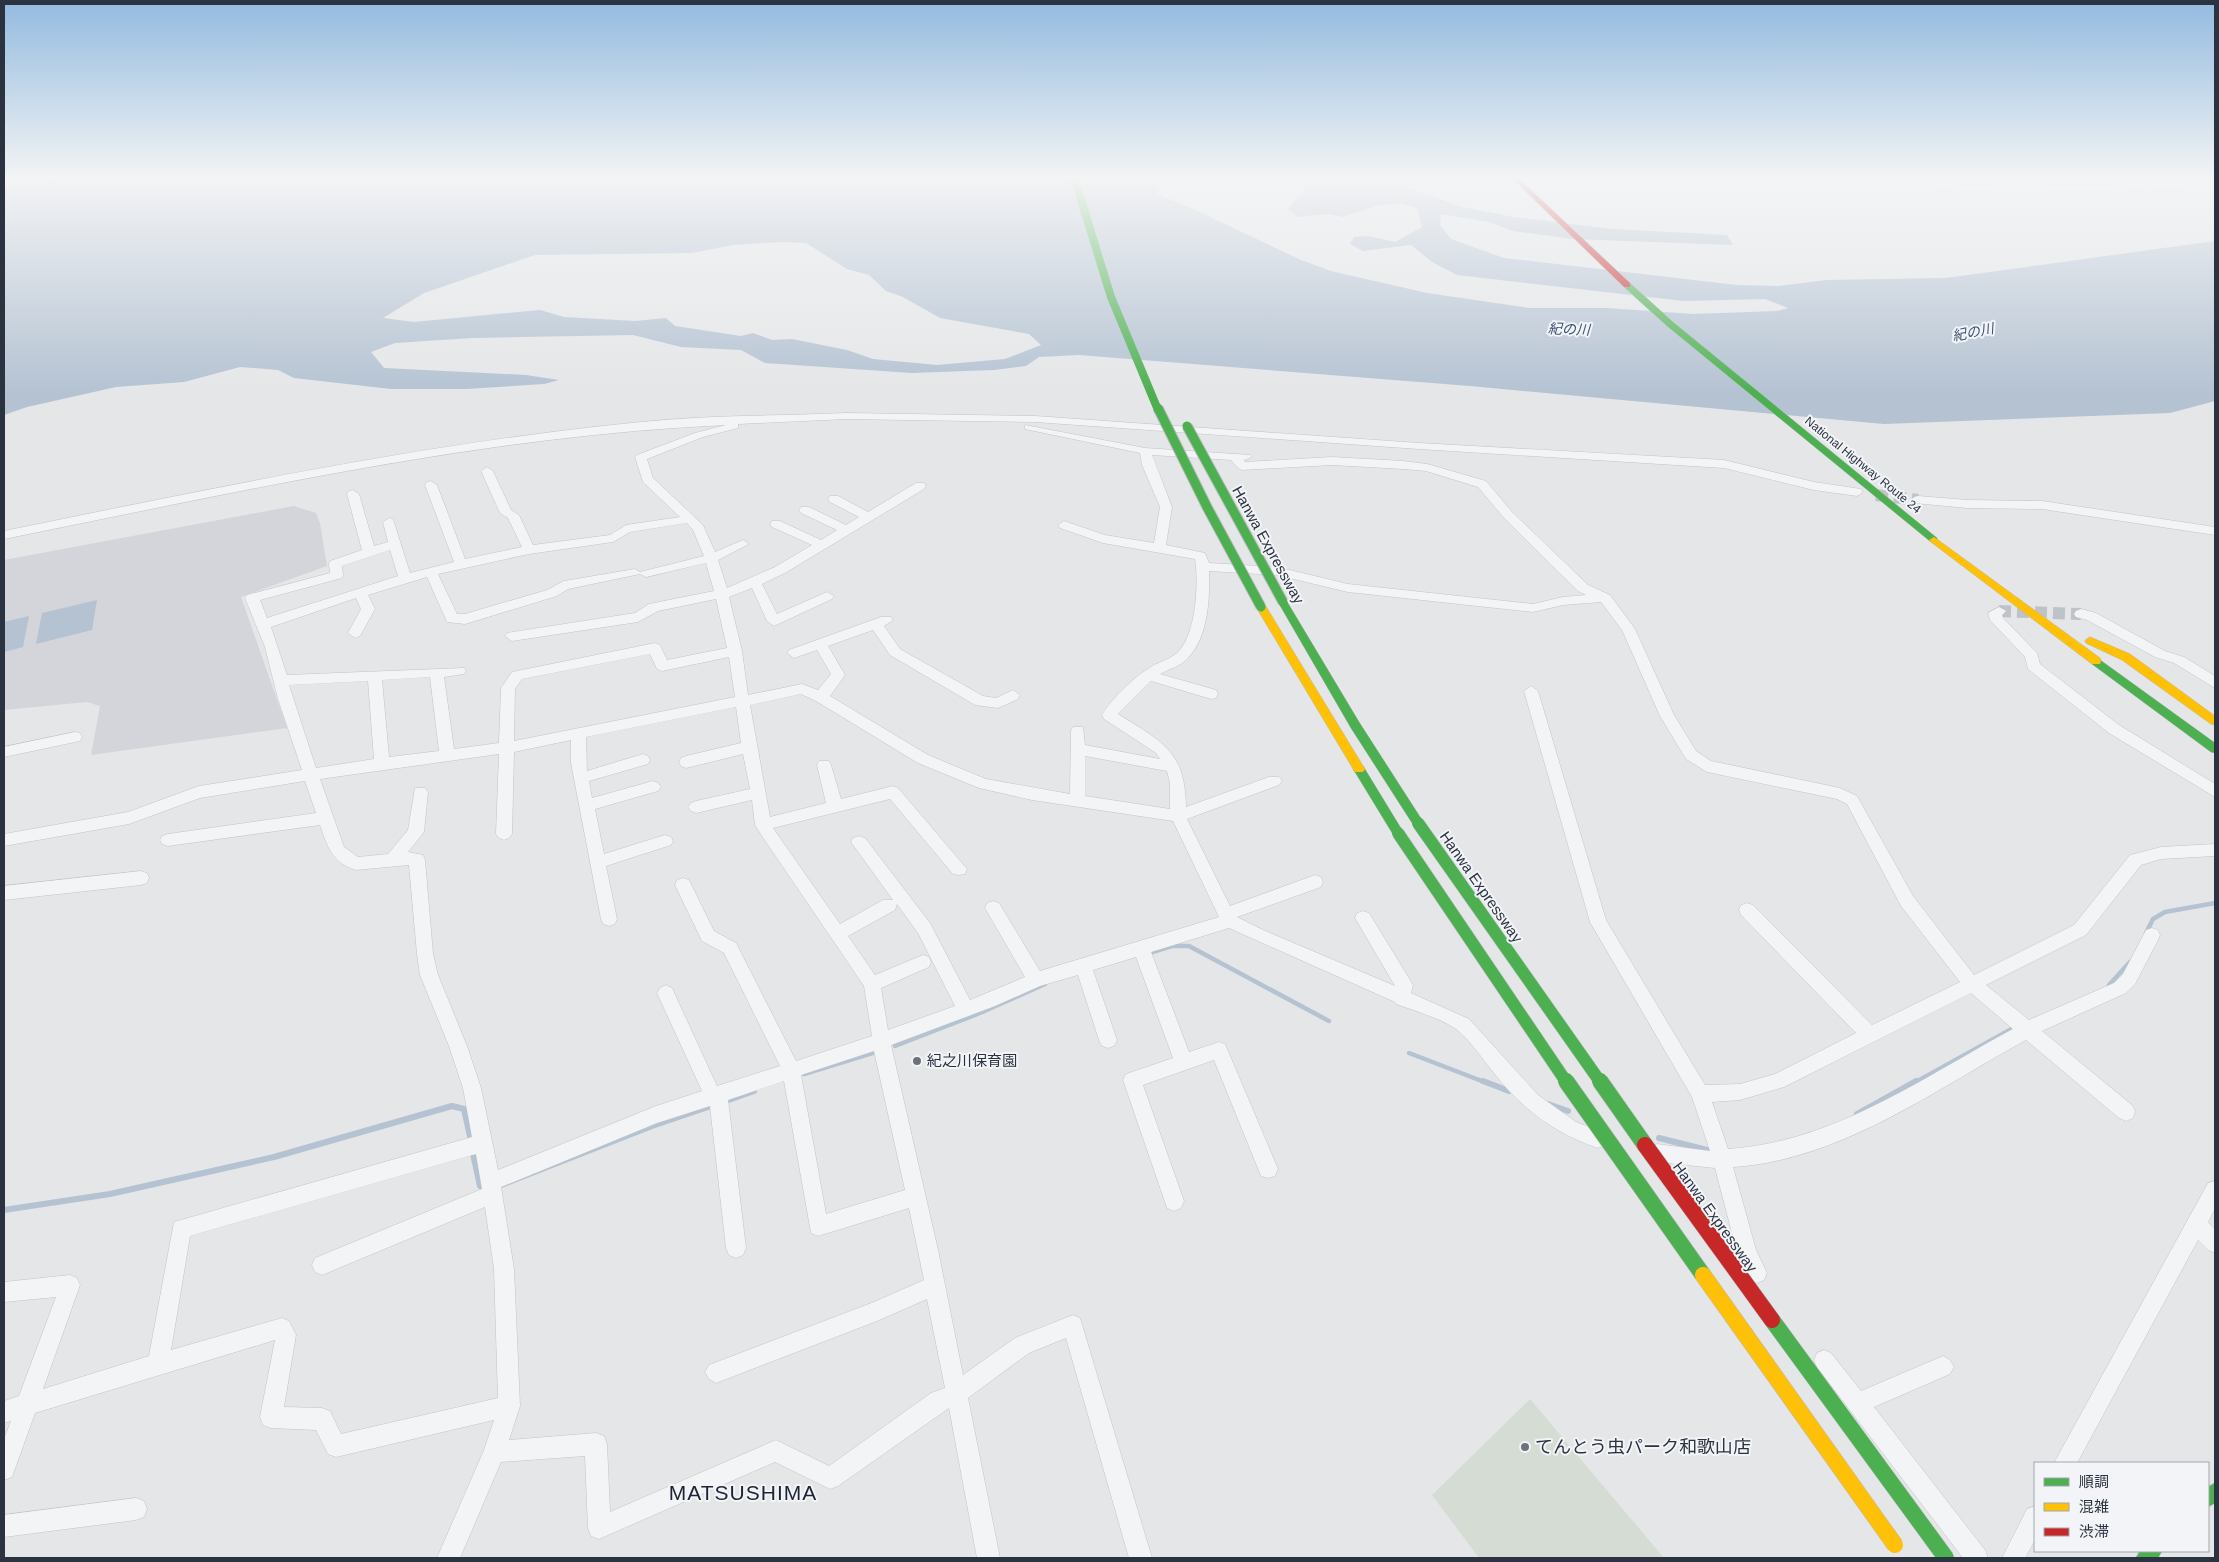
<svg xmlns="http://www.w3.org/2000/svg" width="2219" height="1562" font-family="Helvetica,'Noto Sans JP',sans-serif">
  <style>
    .built { fill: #d3d5db }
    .green { fill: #d5dcd4 }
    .water { fill: #b4c2d2; fill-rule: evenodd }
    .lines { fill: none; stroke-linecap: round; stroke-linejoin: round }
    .stream-far1 { stroke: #b4c2d2; stroke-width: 4.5 }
    .stream { stroke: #b4c2d2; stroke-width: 6 }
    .street-tunnel { stroke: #bfc2c7; stroke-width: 12; stroke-dasharray: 12 6; stroke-linecap: butt }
    .street-casing { stroke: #c2c4c6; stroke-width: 1 }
    .fast-casing { stroke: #b7b9bd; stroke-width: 1 }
    .slow-casing { stroke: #b7b9bd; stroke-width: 1 }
    .jam-casing { stroke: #b7b9bd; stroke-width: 1 }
    .street { fill: #f3f4f5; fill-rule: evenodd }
    .fast { fill: #4caf50; fill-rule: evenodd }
    .slow { fill: #ffc107; fill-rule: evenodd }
    .jam { fill: #c62828; fill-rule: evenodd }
    .fast-bridge-far3-casing { stroke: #b7b9bd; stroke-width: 8; stroke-linecap: butt }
    .fast-bridge-far2-casing { stroke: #b7b9bd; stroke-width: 11; stroke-linecap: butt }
    .fast-bridge-far1-casing { stroke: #b7b9bd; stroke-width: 13; stroke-linecap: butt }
    .fast-bridge-casing { stroke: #b7b9bd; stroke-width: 17; stroke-linecap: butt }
    .slow-bridge-casing { stroke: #b7b9bd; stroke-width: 17; stroke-linecap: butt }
    .jam-bridge-casing { stroke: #b7b9bd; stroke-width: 17; stroke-linecap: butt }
    .fast-bridge-far3 { stroke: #4caf50; stroke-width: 8 }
    .fast-bridge-far2 { stroke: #4caf50; stroke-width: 9 }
    .fast-bridge-far1 { stroke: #4caf50; stroke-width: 12 }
    .fast-bridge { stroke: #4caf50; stroke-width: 16 }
    .slow-bridge { stroke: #ffc107; stroke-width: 16 }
    .jam-bridge { stroke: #c62828; stroke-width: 16 }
    .poi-dot { fill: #6c727b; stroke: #f2f4f7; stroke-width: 2 }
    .labels { text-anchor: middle; stroke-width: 4; stroke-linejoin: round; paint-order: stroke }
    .far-street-label { font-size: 12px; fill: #2b3341; stroke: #f2f4f7 }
    .far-water-label { font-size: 14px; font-style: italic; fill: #375173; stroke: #f2f4f7 }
    .street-label { font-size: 15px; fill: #2b3341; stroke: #f2f4f7 }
    .poi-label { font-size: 15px; fill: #2b3341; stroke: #f2f4f7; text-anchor: start }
    .near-poi-label { font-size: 18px; fill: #2b3341; stroke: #f2f4f7; text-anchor: start }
    .near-quarter-label { font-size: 21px; letter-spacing: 1px; fill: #1d2432; stroke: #f2f4f7 }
  </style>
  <rect width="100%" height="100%" fill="#e4e6e8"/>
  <!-- built -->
  <path class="built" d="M294,506L316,513L320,523L327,566L241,597L287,728L91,755L100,706L87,702L4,710V560Z"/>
  <!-- green -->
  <path class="green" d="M1530,1399L1664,1558H1479L1432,1495Z"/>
  <!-- water -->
  <g class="water">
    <path d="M70,177H1141L1160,188L1157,194L1189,207L1301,260L1331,271L1427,293L1529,308H1606L1693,314L1777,311L1788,308L1765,299L1684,301L1457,275L1432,262L1411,245L1363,251L1350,244L1354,237L1369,236L1395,242L1422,227L1417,208L1398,203L1373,207L1343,217L1329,214L1298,217L1288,209L1304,190L1307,177H1375L1463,207L1514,217L1613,229L1727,235L1733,245L1573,239L1512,231L1490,222L1441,214L1440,225L1451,239L1504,258L1737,285L1779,286L1826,280L1946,278L2215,241V401L2170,413L1884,424L1470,386L1079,355L1039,357L1026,366L994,370L912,373L765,363L741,350L681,347L633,335L472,338L395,343L371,352L384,368L526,375L559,380L544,384L466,389H391L294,378L278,370L240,367L184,382L116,387L27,407L4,415V187ZM780,242L806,243L847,269L869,275L886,291L903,297L940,318L1029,334L1041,345L1005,359L937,365L873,359L847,350L792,339L772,340L753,333L741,336L675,326L666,318L635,321L564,317L540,310L414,322L383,318L424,293L535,255L692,253L733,245Z"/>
    <path d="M97,600L92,630L36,644L42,613Z"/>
    <path d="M29,616L23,647L4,652V622Z"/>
  </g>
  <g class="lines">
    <!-- stream-far1 -->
    <g class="stream-far1">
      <path d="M2146,933L2153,919L2165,912L2215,903"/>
      <path d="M1146,954L1172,946H1189L1329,1021"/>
      <path d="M2109,985L2130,962"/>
      <path d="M895,1046L980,1013L1045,984"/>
      <path d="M1409,1053L1487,1083"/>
      <path d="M804,1074L879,1051"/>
      <path d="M1914,1083L2017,1026"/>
    </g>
    <!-- stream -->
    <g class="stream">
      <path d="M1483,1081L1509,1091"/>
      <path d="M723,1102L754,1091"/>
      <path d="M1548,1104L1568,1111"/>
      <path d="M1857,1114L1916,1081"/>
      <path d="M1659,1138L1715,1152"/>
      <path d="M472,1149L480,1186L486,1187"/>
      <path d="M501,1185L652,1126L714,1105"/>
      <path d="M4,1210L110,1194L274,1157L452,1106L464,1109L471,1141"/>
    </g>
    <!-- street-tunnel -->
    <g class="street-tunnel">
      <path d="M1876,495L1918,500"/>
      <path d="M1999,611L2081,614"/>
    </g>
    <defs>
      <g id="street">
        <path d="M1873,177C1903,173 1936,184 1967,185C2050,189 2133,183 2215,181V187L2018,192L1965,191L1877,180Z"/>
        <path d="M846,413L1035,416L1419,443L1724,460L1814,482L1861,489L1863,492L1857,496L1814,490L1724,468L1419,449L1035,422L846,419L738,424V428L703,437L647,459L653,478L703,525L715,552L743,540L749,544L718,560L727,588L775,567L812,545L772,527L770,524L772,521H780L821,540L837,530L801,513L799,510L801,507H809L846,525L859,517L830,502L828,499L830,496H838L868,512L916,483H924L926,486L924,489L785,573L762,584L777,614L827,592L834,596L832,599L774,626L767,621L752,588L729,597L742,651L748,695L802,684L818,690L831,674L817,650L794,658L787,653L789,650L881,617H891L893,620L884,626L900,649L983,696L996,698L1013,690L1020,695L1018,699L998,708L975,705L890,655L873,630L828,646L845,675L830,696L928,755L986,779L1070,794L1071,731L1073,727H1083L1085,745L1160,759L1156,753L1104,719L1102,715C1110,701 1134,677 1148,669C1157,662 1170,660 1178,652C1196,634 1199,583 1195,559L1103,543L1060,528L1058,525L1064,521L1105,535L1154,543L1160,507L1142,465L1140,453L1025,429V425L1145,448L1250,455L1252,457L1244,460L1245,462L1332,457L1403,461L1427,464L1486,481L1512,512L1588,585L1610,595L1635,629L1674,715L1696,751L1711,761L1840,788L1857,796L1913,896L1974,975L2074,925L2130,855L2161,847L2215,844V856L2161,859L2141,865L2086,935L1986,985L2029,1020L2114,983L2123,974L2146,930L2152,928L2158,930L2160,935L2158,940L2135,984L2126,993L2042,1031L2133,1106L2135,1112L2133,1118L2126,1121L2119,1118L2026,1040C1934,1090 1841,1160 1733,1167L1756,1250L1767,1273L1764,1280L1757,1283L1750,1280L1737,1252L1715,1168L1657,1162L1650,1159L1648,1153L1650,1147L1657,1144L1710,1151L1692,1097L1590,922L1524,691L1531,686L1538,691L1606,920L1705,1085L1740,1084L1775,1074L1856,1033L1741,915L1739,910L1741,905L1747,903L1753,905L1872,1025L1960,982L1901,906L1847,804L1837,799L1707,772L1686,759L1660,716L1622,630L1601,602L1563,605L1533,612L1348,592L1277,575L1209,571C1210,599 1208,637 1188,658C1181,666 1169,669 1160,674L1216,690L1218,694L1216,698L1211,699L1151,681L1118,714C1162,742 1185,750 1186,807L1269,777H1279L1282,781L1279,785L1187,819L1230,906L1315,875L1321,877L1323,882L1321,887L1237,917L1263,930L1395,986L1355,918L1357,913L1363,911L1369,913L1410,980L1413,985L1411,993L1469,1019L1538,1095L1576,1122L1605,1133L1607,1139L1605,1145L1598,1148C1554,1133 1522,1109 1494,1073C1482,1058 1471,1041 1456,1029C1438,1017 1415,1011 1396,1004L1395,1002L1229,928L1151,952L1189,1052L1219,1042L1225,1044L1278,1169L1275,1176L1268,1178L1261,1176L1214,1060L1143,1085L1184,1201L1181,1208L1174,1211L1167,1208L1123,1080L1126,1074L1173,1058L1136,957L1093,970L1117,1040L1114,1046L1108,1048L1102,1046L1099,1040L1078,975L1040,986L995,1006L891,1045L938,1250L963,1375L1015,1338L1073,1315L1080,1318L1152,1558H1129L1066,1338L1029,1353L968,1398L1000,1558H977L949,1408L838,1486L830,1489L775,1462L599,1539L591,1536L588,1528L585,1456L501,1462L460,1558H437L484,1450L494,1420L336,1457L328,1454L316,1430L271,1428L263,1425L260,1417L275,1340L35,1413L12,1477L4,1480V1439L11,1421L4,1423V1401L19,1396L56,1297L4,1302V1282L70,1275L77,1278L80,1285L43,1389L149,1356L174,1222L472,1137L463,1088L449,1046L420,975L417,954L409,865L356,870C331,862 328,847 320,825L168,846L162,844L160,840L162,836L168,834L316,813L305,781L200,798L129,824L4,846V834L128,812L199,786L302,770L278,699L265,647L245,598L247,595L330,573L329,564L330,561L362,550L347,494L349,491L353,490L359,494L374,546L388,542L383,522L389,518L393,519L410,573L454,562L425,485L427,482L431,481L437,485L465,559L522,547L508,518L500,513L481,471L487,467L493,471L511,510L519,515L533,545L610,535L626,525L680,517L643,482L635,457L637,455L695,433L726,425C482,436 243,491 4,539V531C215,488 426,443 641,422C709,415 778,416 846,413ZM1152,455L1231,460L1238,468L1242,470L1332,465L1403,469L1426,471L1478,487L1504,518L1578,591L1586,595L1563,597L1533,604L1348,584L1277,567L1209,563L1205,553L1166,545L1172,507ZM687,523L693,530L704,556L640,572L635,569L564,581L547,590L465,614H457L438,574L529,554L613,542L630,532ZM390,550L398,576L267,618L260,600L342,578L343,575L342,566ZM706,563L714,591L649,604L635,613L507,633L505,636L512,641L638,622L658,611L716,599L727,648L667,660L660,645L655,643L512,672L501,688L499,743L454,749L444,677L464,674L466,671L464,668L287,675L271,627L356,598L361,609L348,633L355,638L360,636L375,609L368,595L427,577L447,622L465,624L557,596L568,589L640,574L646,577ZM650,654L657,669L662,671L729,657L735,697L514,741L515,689L522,679ZM430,677L439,751L389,757L382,680ZM368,681L374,759L316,768L289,685ZM801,694L816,701L918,763L979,788L1032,800L1173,821L1219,917L1040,971L999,903L993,901L987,903L985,908L1025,977L970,1000L930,923L865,838L859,836L853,838L851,842L893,900H883L840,924L773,828L890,799L953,874L959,875L965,874L967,869L898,788L893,786L841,799L831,765L829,761H819L817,765L826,803L770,817L750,705ZM736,707L741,743L686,756L681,758L679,762L681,766L686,768L743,754L750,789L696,801L691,803L688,807L691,811L696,813L752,800L755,825L760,833L864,986L872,1036L796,1061L736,943L714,931L689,880L683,878L677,880L675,885L702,941L724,953L780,1066L717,1086L672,988L666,985L660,988L657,993L702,1091L656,1106L498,1170L481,1088L467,1046L438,975L433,954L425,860L423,855L408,852L424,832L428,792L425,788H415L408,830L388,854L358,857L344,847L320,779L499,754L496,834L499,838L504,840L509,838L512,834L514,752L571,740V763L601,919L603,924L609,926L615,924L617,919L606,866L671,845L673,841L671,837L665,835L604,854L595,809L658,791L661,787L658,783L653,781L592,798L589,781L648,764L650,760L648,756L643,754L587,771L586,737ZM1085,756L1167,771L1170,783V809L1085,796ZM897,904L918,933L955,1006L888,1030L881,988L929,967L931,962L929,957L923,955L875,975L848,936L895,910ZM1971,993L2013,1029C1922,1078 1834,1142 1728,1149L1712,1102L1740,1100L1784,1087ZM874,1051L905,1190L826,1214L801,1075ZM784,1081L811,1233L818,1236L909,1208L924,1280L874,1302L709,1365L705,1372L709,1379L716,1383L877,1321L927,1299L945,1388L931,1393L829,1466L776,1440L610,1512L607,1444L604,1436L596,1433L509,1440L520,1406L514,1269L501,1187L657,1123L710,1106L726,1248L729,1255L736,1258L743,1255L746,1248L728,1100ZM476,1154L482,1189L315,1258L312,1265L315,1272L322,1275L485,1207L494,1269L498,1398L341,1434L330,1411L322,1408L284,1407L296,1335L289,1321L282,1318L171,1350L190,1236Z"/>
        <path d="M1918,496L1967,500L2042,501L2215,527V535L2042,509L1967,508L1914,503L1912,500L1914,497Z"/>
        <path d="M1999,607L2006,611L2002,615L2003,618L2037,653L2040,664L2119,725L2215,784V797L2109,733L2028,669L2025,657L1990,620L1988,613Z"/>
        <path d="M2081,609L2096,613L2165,651L2184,657L2215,676V688L2174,663L2155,657L2087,620L2076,617L2074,614L2076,611Z"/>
        <path d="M75,732L80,733L82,737L80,741L4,757V747Z"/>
        <path d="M141,871L147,873L149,878L147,883L141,885L4,900V886Z"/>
        <path d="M2215,1181V1209L2208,1222L2215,1229V1253L2208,1250L2198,1240L2077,1463H2054L2208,1183Z"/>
        <path d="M1824,1350L1831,1353L1861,1391L1943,1356L1950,1360L1954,1367L1950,1374L1874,1407L1985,1550L1988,1558H1963L1817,1367L1814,1360L1817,1353Z"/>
        <path d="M136,1498L144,1501L147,1509L144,1517L136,1520L4,1537V1515Z"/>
        <path d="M2035,1506V1540L2025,1558H2002L2027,1509Z"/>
      </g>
      <g id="fast">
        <path d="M1624,283H1630L1673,322L1937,538V542H1931L1667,326L1624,287Z"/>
        <path d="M1283,599L1286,600L1359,722L1422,820L1424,823L1422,826H1414L1351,728L1278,602Z"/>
        <path d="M2096,657L2215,743V753L2211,752L2092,664L2091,661L2092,658Z"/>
        <path d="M1359,765L1363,766L1402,830L1404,833L1402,836H1394L1355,772L1353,769L1355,766Z"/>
        <path d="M2215,1483V1503L2208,1507V1487Z"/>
        <path d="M2140,1551H2162L2158,1558H2136Z"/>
      </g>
      <g id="slow">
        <path d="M1934,537L2100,658L2101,661L2100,664H2092L1931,542L1929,540Z"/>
        <path d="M1261,604L1265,605L1363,766L1365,769L1363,772H1355L1256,607Z"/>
        <path d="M2090,637L2130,654L2215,716V725L2211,724L2122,660L2086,643L2085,641Z"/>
      </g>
      <path id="jam" d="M1511,177H1517L1630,283V287H1624Z"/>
    </defs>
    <!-- street casing -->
    <use href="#street" class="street-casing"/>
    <!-- fast casing -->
    <use href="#fast" class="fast-casing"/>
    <!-- slow casing -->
    <use href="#slow" class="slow-casing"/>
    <!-- jam casing -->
    <use href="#jam" class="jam-casing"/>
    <!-- street -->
    <use href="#street" class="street"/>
    <!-- fast -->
    <use href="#fast" class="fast"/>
    <!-- slow -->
    <use href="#slow" class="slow"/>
    <!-- jam -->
    <use href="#jam" class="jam"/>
    <defs>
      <path id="fast-bridge-far3" d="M1074,177L1111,297L1158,410"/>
      <g id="fast-bridge-far2">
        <path d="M1158,408L1207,507L1261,607"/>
        <path d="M1187,426L1283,602"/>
      </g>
      <g id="fast-bridge-far1">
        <path d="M1418,823L1601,1083"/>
        <path d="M1398,833L1567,1083"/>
      </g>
      <g id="fast-bridge">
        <path d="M1566,1081L1703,1275"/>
        <path d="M1600,1081L1645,1145"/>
        <path d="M1772,1320L1946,1558"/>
      </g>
      <path id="slow-bridge" d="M1703,1275L1895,1545"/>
      <path id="jam-bridge" d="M1645,1145L1772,1320"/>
    </defs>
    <!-- fast-bridge-far3 casing -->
    <use href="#fast-bridge-far3" class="fast-bridge-far3-casing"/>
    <!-- fast-bridge-far2 casing -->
    <use href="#fast-bridge-far2" class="fast-bridge-far2-casing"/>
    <!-- fast-bridge-far1 casing -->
    <use href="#fast-bridge-far1" class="fast-bridge-far1-casing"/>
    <!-- fast-bridge casing -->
    <use href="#fast-bridge" class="fast-bridge-casing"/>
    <!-- slow-bridge casing -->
    <use href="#slow-bridge" class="slow-bridge-casing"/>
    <!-- jam-bridge casing -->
    <use href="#jam-bridge" class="jam-bridge-casing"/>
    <!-- fast-bridge-far3 -->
    <use href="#fast-bridge-far3" class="fast-bridge-far3"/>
    <!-- fast-bridge-far2 -->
    <use href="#fast-bridge-far2" class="fast-bridge-far2"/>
    <!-- fast-bridge-far1 -->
    <use href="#fast-bridge-far1" class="fast-bridge-far1"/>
    <!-- fast-bridge -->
    <use href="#fast-bridge" class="fast-bridge"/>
    <!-- slow-bridge -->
    <use href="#slow-bridge" class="slow-bridge"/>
    <!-- jam-bridge -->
    <use href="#jam-bridge" class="jam-bridge"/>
  </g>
  <!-- sky -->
  <linearGradient id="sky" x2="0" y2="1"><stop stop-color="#93badf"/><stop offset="0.45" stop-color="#f3f4f5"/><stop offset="1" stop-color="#f3f4f5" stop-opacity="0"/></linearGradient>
  <rect width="2219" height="395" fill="url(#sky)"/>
  <!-- markers -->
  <g class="poi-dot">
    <circle cx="917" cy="1061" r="5"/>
    <circle cx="1525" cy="1447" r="5"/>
  </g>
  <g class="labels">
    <!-- far-street labels -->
    <g class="far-street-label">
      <text transform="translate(1863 465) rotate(39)" y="4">National Highway Route 24</text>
    </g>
    <!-- far-water labels -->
    <g class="far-water-label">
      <text transform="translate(1569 329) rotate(2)" y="5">紀の川</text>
      <text transform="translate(1973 332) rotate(-11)" y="5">紀の川</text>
    </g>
    <!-- street labels -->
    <g class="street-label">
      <text transform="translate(1268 545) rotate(61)" y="5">Hanwa Expressway</text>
      <text transform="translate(1481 887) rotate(55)" y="5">Hanwa Expressway</text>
      <text transform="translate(1715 1217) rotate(54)" y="5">Hanwa Expressway</text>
    </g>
    <!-- poi labels -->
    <g class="poi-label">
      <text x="927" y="1066">紀之川保育園</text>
    </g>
    <!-- near-poi labels -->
    <g class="near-poi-label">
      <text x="1535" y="1453">てんとう虫パーク和歌山店</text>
    </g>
    <!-- near-quarter labels -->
    <g class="near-quarter-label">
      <text x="743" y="1500">MATSUSHIMA</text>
    </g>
  </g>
  <!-- border -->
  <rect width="2219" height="1562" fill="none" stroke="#2b3341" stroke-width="10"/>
  <!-- legend -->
  <rect x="2034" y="1462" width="175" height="90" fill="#f2f4f7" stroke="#a2a7ae"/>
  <rect x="2044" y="1478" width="25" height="8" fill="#4caf50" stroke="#a2a7ae"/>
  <text x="2079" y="1487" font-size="15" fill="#2b3341">順調</text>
  <rect x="2044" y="1503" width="25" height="8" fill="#ffc107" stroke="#a2a7ae"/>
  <text x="2079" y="1512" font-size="15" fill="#2b3341">混雑</text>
  <rect x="2044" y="1528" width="25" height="8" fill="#c62828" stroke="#a2a7ae"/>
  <text x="2079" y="1537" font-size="15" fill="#2b3341">渋滞</text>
</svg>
